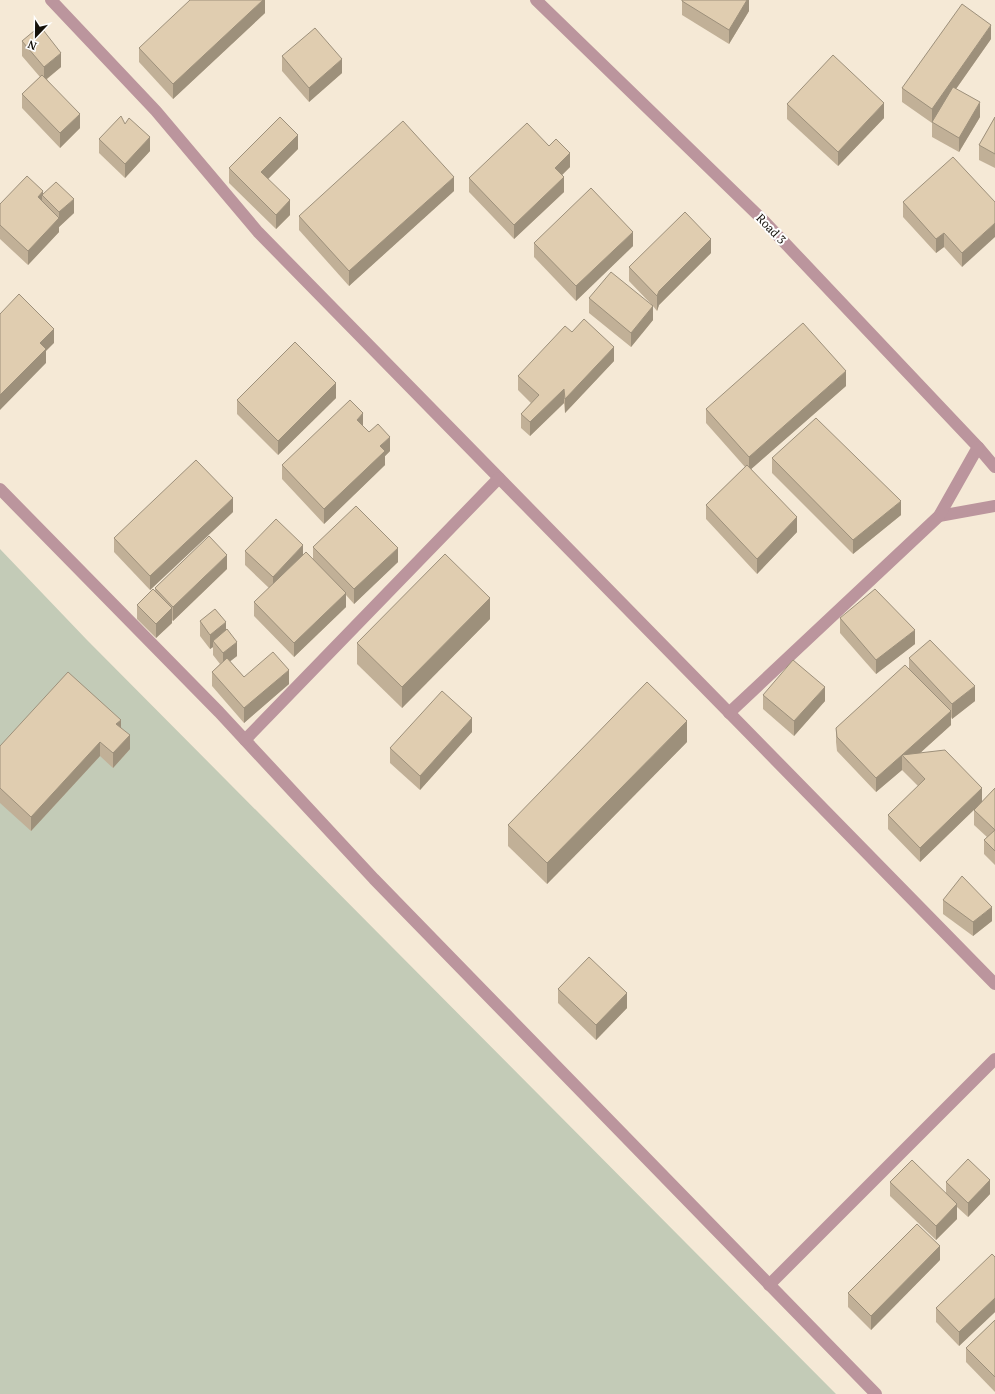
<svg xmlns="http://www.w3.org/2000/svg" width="995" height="1394" font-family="'PT Serif',serif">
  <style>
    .green { fill: #c3cbb7 }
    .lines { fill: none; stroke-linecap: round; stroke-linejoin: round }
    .minor { stroke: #bb959d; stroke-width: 12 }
    .wall { fill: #c1b097 }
    .shaded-wall { fill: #9d907b }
    .building { fill: #e0cdb0; stroke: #9d907b }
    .labels { text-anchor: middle; stroke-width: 4; stroke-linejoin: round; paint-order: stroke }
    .street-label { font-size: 12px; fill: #15110a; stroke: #fff }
  </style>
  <rect width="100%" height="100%" fill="#f5e9d6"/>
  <!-- green -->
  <path class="green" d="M0,549L87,640L836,1394H0Z"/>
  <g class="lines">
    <!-- minor -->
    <g class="minor">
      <path d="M51,0L156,111L258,232L995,984"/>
      <path d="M536,0L765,222L978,447L995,467"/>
      <path d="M0,489L219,712L374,879L876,1394"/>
      <path d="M939,516L995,506"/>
      <path d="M729,713L939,516L978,447"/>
      <path d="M245,740L499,478"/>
      <path d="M769,1285L995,1059"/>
    </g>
  </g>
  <!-- wall -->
  <g class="wall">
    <path d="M265,0V13L173,99L139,62V48Z"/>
    <path d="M749,0V11L729,44L682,15V1Z"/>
    <path d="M991,39L956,89L980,117L959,152L932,137V123L902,102V88Z"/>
    <path d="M22,41L61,67L47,79L80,128L60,148L22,108V94L40,77L22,56Z"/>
    <path d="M282,56L342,73L309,102L282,71Z"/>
    <path d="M787,104L884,118L838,166L787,119Z"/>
    <path d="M995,117V168L979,160V145Z"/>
    <path d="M125,124L150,151L125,178L99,153V139Z"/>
    <path d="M549,146L570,167L562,175L564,192L514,239L469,192V178Z"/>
    <path d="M298,149L268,179L290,215L276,229L229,183V168Z"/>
    <path d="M454,191L349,286L299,230V216Z"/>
    <path d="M43,194L74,213L59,227V232L28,265L0,239V204Z"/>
    <path d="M903,202H995L962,267L944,247L936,253L903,217Z"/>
    <path d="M534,243L633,246L576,301L534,257Z"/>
    <path d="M711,253L659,305L657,311L653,306V320L631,347L589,313V298L651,304L629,281V267Z"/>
    <path d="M572,332L614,361L565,413L564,403L530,436L521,428V414L531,403L518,390V376Z"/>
    <path d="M846,386L751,469L797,532L757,574L706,519V505L745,467L706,423V409Z"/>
    <path d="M336,398L278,455L237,414V400Z"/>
    <path d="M363,426L369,432L390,451L385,456V465L324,524L282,479V465Z"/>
    <path d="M772,458L901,515L853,554L772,473Z"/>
    <path d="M233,512L150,590L114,552V538Z"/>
    <path d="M313,547L398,562L354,604L346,595V607L294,657L254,616V602L269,588L245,565V551L303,555L313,560Z"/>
    <path d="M227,569L173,621L172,620V623L156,638L137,619V605L155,591V588Z"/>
    <path d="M840,618L915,644L876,674L840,633Z"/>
    <path d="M490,619L402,708L357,664V643Z"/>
    <path d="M200,621L226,630L237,656L230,661L244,677L289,684L244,723L212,686V672L220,664L213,655V647L210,649L200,636Z"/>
    <path d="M909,658L975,701L952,719L951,717V725L920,753L982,802L995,788V865L984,854V840L987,837L974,825V810L981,803L920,862L888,829V815L918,786L902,770L876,792L837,751L836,742V728L909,669Z"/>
    <path d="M763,695L825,701L794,736L763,709Z"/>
    <path d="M121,727L130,749L113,768L100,756L31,831L0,803V746Z"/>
    <path d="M472,732L420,790L390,763V748Z"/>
    <path d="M687,742L547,884L508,846V825Z"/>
    <path d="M943,900L992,921L973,936L943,914Z"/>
    <path d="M558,989L627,1008L596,1040L558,1003Z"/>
    <path d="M890,1182L946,1194V1182L990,1194L968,1217L957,1207V1219L936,1240L890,1196Z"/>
    <path d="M995,1257V1312L959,1346L936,1322V1308Z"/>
    <path d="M940,1260L871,1330L848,1307V1293Z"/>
    <path d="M995,1320V1392L966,1362V1348Z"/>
  </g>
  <!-- shaded-wall -->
  <g class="shaded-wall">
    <path d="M263,0H265V13L173,99V84Z"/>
    <path d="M747,0H749V11L729,44V30Z"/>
    <path d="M991,25V39L932,123V109Z"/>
    <path d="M61,53V67L44,81V67Z"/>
    <path d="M342,59V73L309,102V88Z"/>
    <path d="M980,102V117L959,152V138Z"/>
    <path d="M884,103V118L838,166V152Z"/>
    <path d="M80,114V128L60,148V133Z"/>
    <path d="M298,135V149L261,186V172Z"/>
    <path d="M150,137V151L125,178V164Z"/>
    <path d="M570,153V167L555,182V168Z"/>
    <path d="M454,177V191L349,286V271Z"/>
    <path d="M564,177V192L514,239V225Z"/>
    <path d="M43,191V196L42,195V207L38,197Z"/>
    <path d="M74,199V213L59,227V212Z"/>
    <path d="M290,200V215L276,229V215Z"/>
    <path d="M59,218V232L28,265V251Z"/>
    <path d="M995,223V237L962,267V253Z"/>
    <path d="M633,232V246L576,301V286Z"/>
    <path d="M944,233V247L936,253V239Z"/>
    <path d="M711,239V253L659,305L657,311V296L659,291Z"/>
    <path d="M653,306V320L631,347V333Z"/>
    <path d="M54,329V343L46,351V363L0,410V395L40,343Z"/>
    <path d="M614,347V361L565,413V399Z"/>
    <path d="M846,371V386L749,471V457Z"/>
    <path d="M336,383V398L278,455V441Z"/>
    <path d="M564,389V403L530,436V422Z"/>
    <path d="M363,413V428L357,420Z"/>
    <path d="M390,437V451L385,456V465L324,524V509L380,446Z"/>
    <path d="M233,498V512L150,590V576Z"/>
    <path d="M901,501V515L853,554V540Z"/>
    <path d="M797,517V532L757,574V559Z"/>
    <path d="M303,545V559L273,591V577Z"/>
    <path d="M398,548V562L354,604V589Z"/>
    <path d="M227,555V569L173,621V607Z"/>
    <path d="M346,593V607L294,657V643Z"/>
    <path d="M490,598V619L402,708V687Z"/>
    <path d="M172,608V623L156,638V624Z"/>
    <path d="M226,622V637L213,641V647L210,649V635Z"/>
    <path d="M915,630V644L876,674V660Z"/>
    <path d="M237,642V656L223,667V653Z"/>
    <path d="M289,670V684L244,723V708Z"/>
    <path d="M975,686V701L952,719V704Z"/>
    <path d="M825,687V701L794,736V721Z"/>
    <path d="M951,711V725L909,763L902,755Z"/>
    <path d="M472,718V732L420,790V776Z"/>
    <path d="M121,720V734L116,724Z"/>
    <path d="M687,721V742L547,884V863Z"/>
    <path d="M130,735V749L113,768V753Z"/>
    <path d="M100,742V756L31,831V817Z"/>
    <path d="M902,755V770L876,792V778Z"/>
    <path d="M982,788V802L920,862V848Z"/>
    <path d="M992,907V921L973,936V922Z"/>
    <path d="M627,993V1008L596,1040V1025Z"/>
    <path d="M990,1180V1194L968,1217V1203Z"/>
    <path d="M957,1204V1219L936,1240V1226Z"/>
    <path d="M940,1246V1260L871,1330V1316Z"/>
    <path d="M995,1298V1312L959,1346V1332Z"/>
  </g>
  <!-- building -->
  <g class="building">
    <path d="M190,0H263L173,84L139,48Z"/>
    <path d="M682,0H747L729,30L682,1Z"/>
    <path d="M962,4L991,25L932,109L902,88Z"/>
    <path d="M40,26L61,53L44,67L22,41Z"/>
    <path d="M315,28L342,59L309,88L282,56Z"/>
    <path d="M833,55L884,103L838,152L787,104Z"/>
    <path d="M42,75L80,114L60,133L22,94Z"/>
    <path d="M953,87L980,102L959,138L932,122Z"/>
    <path d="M121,116L125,124L129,118L150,137L125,164L99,139Z"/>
    <path d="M280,117L298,135L261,172L290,200L276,215L229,168Z"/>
    <path d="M995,117V154L979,145Z"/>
    <path d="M403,121L454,177L349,271L299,216Z"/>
    <path d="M527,123L549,146L556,139L570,153L555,168L564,177L514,225L469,178Z"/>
    <path d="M953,157L995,202V223L962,253L944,233L936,239L903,202Z"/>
    <path d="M27,176L43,191L38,197L59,218L28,251L0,225V204Z"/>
    <path d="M56,182L74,199L59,212L42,195Z"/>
    <path d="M591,188L633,232L576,286L534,243Z"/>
    <path d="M685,212L711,239L659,291L657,296L629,267Z"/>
    <path d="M611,272L653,306L631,333L589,298Z"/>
    <path d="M19,294L54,329L40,343L46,349L0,395V314Z"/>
    <path d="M584,319L614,347L565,399L564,389L530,422L521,414L539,395L518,376L565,326L572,332Z"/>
    <path d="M803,323L846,371L749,457L706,409Z"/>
    <path d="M295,342L336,383L278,441L237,400Z"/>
    <path d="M350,400L363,413L357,420L369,432L378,424L390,437L380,446L385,451L324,509L282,465Z"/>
    <path d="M816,418L901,501L853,540L772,458Z"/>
    <path d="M196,460L233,498L150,576L114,538Z"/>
    <path d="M747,465L797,517L757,559L706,505Z"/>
    <path d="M356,506L398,548L354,589L313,547Z"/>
    <path d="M276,519L303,545L273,577L245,551Z"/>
    <path d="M209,536L227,555L173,607L155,588Z"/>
    <path d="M306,552L346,593L294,643L254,602Z"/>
    <path d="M445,554L490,598L402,687L357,643Z"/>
    <path d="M153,589L172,608L156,624L137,605Z"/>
    <path d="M875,589L915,630L876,660L840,618Z"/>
    <path d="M215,609L226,622L210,635L200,621Z"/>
    <path d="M227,629L237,642L223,653L213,641Z"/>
    <path d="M930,640L975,686L952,704L909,658Z"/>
    <path d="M273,652L289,670L244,708L212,672L227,658L244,677Z"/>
    <path d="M793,660L825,687L794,721L763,695Z"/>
    <path d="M905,665L951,711L902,755L945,750L982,788L920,848L888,815L925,779L902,755L876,778L837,737L836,728Z"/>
    <path d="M68,672L121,720L116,724L130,735L113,753L100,742L31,817L0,788V746Z"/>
    <path d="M647,682L687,721L547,863L508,825Z"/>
    <path d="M442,691L472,718L420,776L390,748Z"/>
    <path d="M995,788V851L984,840L995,830L974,810Z"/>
    <path d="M962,876L992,907L973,922L943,900Z"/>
    <path d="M589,957L627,993L596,1025L558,989Z"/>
    <path d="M968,1159L990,1180L968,1203L946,1182Z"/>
    <path d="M912,1160L957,1204L936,1226L890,1182Z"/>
    <path d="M917,1224L940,1246L871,1316L848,1293Z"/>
    <path d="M992,1254L995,1257V1298L959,1332L936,1308Z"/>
    <path d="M995,1320V1377L966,1348Z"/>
  </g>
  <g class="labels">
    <!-- street labels -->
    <g class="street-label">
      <text transform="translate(771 229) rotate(46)" y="4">Road 3</text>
    </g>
  </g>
  <!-- north arrow -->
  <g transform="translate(36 36) rotate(202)" stroke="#ffffff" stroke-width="3" paint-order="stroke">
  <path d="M0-3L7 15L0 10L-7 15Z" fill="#15110a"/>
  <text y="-6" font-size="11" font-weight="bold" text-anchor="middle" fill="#15110a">N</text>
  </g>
</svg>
